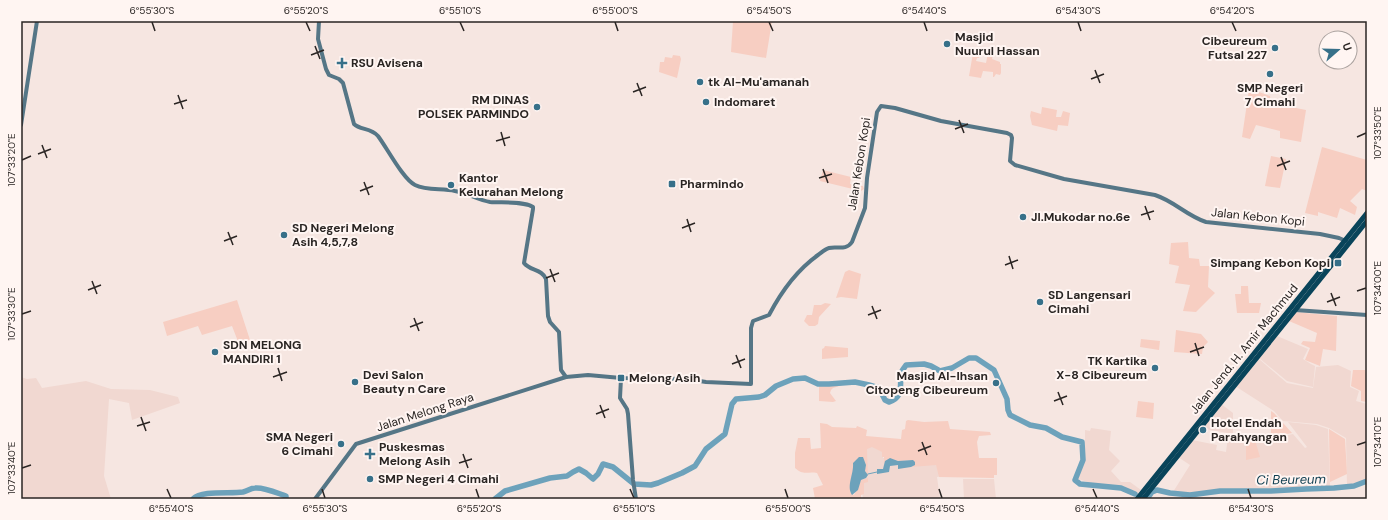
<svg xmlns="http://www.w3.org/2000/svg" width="1388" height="520" font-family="'DM Sans',sans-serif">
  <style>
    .built { fill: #f1d8d1 }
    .green { fill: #f7cec2 }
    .water { fill: #6da2bb }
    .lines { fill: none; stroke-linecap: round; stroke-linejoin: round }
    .stream { stroke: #6da2bb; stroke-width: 1 }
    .river { stroke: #6da2bb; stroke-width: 5.5 }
    .secondary { stroke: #557686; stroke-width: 4 }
    .highway { stroke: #09445a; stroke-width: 5 }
    .ticks { fill: none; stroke: #2a2523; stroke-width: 1.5 }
    .poi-dot { fill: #377089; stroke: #fff5f2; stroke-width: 1.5 }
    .labels { text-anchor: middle; stroke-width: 4; stroke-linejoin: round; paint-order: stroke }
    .poi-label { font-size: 12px; font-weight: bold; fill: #2a2523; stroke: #fff5f2; text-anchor: start }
    .street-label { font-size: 12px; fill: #2a2523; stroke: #fff5f2 }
    .water-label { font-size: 13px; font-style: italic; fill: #0e3d4f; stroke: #fff5f2 }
    .neatline { fill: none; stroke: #2a2523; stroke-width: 1.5 }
    .ticks-label { font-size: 10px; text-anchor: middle; fill: #2a2523 }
  </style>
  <rect width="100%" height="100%" fill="#f6e6e1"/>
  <!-- built -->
  <g class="built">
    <path d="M1277,336L1308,349L1303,359L1311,364L1315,366L1313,387L1287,381L1259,358Z"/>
    <path d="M1259,359L1287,383L1313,388L1316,367L1338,365L1351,371L1350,387L1359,391L1356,401L1367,404V481L1347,486L1346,438L1329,428L1317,424L1283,421L1274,411L1235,386Z"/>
    <path d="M21,377L27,379L36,378L42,388L86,381L111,389L150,390L178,397L180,403L132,420L129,403L109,399L104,476L111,499H21Z"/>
    <path d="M1221,404L1233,413V434L1200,428Z"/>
    <path d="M1288,422L1316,425L1328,429L1330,487L1320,488L1314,487L1248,490H1213L1195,494L1173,492L1190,465L1178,457L1192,440L1217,445L1216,450L1226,452L1228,437L1269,439L1293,434L1305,448L1307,447Z"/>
    <path d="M1091,428L1111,431L1109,450L1120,461L1111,471L1121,482H1130L1141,490L1136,495L1125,488L1091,483L1078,479L1085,458V430L1090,431Z"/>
    <path d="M857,447H883V458L916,454L936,462L947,475L937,477L940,499H863Z"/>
    <path d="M963,479H994L996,499H964Z"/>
  </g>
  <!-- green -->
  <g class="green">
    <path d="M733,21H772L766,58L731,52Z"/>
    <path d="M973,53L980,54L979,58H977L976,61L986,63L988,53L993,54L992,59L1000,62V64H1001V73L1000,75L996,74L994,77H993V72L983,71L981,78L969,76Z"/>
    <path d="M673,55L680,56L681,59L677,78L659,72L660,62H664L665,57L672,58Z"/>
    <path d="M1250,83L1258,84L1259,92L1270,96L1271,103L1306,110L1301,142L1280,138V131L1256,125L1250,139L1242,137Z"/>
    <path d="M1042,107L1057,110L1056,117H1061L1063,111L1070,113L1068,126L1058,125L1057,131L1032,125L1030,116L1031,111L1041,114Z"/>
    <path d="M1322,147L1367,160V191L1362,189L1350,201L1357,207L1355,215L1340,208L1337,218L1318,212V216L1305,213Z"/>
    <path d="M1271,156L1286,159L1280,188L1265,186Z"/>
    <path d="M823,170L851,177L850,184L863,186L864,189L861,191L820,181Z"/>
    <path d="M1188,242L1189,258L1199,259L1200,266H1209L1208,287L1215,293L1196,312L1183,311L1190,285L1175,283L1179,266L1169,264L1171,243Z"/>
    <path d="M849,270L861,274L857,299L841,297L836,298L845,272Z"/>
    <path d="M1241,286H1248L1249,303H1261L1259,313H1237L1235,294H1241Z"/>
    <path d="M237,300L250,340L239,344L232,326L202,335L198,326L167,336L163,322Z"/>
    <path d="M825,303L831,304L819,317L818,324L815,326H809L804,321L807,315H812L814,305H821Z"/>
    <path d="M1295,312L1337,316L1336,351L1323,349L1320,366L1305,360L1310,348L1301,344L1303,341L1315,342L1317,333L1289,321Z"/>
    <path d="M1176,330L1201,334L1208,342L1203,347L1202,354L1174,352Z"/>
    <path d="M1141,339L1160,341L1159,350L1140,347Z"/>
    <path d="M825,346L848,348V357L822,359V349L824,348Z"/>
    <path d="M1353,370H1365L1367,378V402L1361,401V391L1351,386Z"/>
    <path d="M840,383L846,384L833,388L831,390L830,393L836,401L833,402L819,401V385Z"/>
    <path d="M1138,401L1154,403L1153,419L1136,417Z"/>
    <path d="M1271,411L1274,413L1292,433L1271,437Z"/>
    <path d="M908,420L924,422L948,421L950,429L990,432L991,435L979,436L977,442L979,458H997V475H994V478L939,477L936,465L911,467L914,466L910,460C906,460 900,462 896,460C890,459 888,458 884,463V457H882V452L872,447L867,449V451L868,475L864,470L866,467L865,461L854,469C852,477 850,483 850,492L854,495L861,480L868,478V482L864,483V494L861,495V499H815L813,488L823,485L817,473C807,471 804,476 795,468V453L798,438H810L811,449L821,448L820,423L827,424L832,427L856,428L857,426L867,430L866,436L901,439L902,430L905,429L906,421Z"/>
    <path d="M1329,429L1345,439L1347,474L1330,482Z"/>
    <path d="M1246,439L1255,440L1260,457L1246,460Z"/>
  </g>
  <!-- water -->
  <g class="water">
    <path d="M859,457H863L866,465L865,471L868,475L866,478L861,480L858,490L852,495C846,486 854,474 853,463Z"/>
    <path d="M890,458L898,461L913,460L915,462V465L911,467L898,469V465L890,466L889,472L877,474V469H883L885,461Z"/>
  </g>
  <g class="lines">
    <!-- stream -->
    <path class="stream" d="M868,474L877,472"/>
    <!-- river -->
    <g class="river">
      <path d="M193,499C202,490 230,494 243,492C247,491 251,488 255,488C264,487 277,493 286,496V499"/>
      <path d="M495,499L505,491L550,478L567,476L573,472L579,469L586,473L593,479L598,474L603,464L613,467L634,484L651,485L658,483L682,473L695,466L706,449L725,434L732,404L736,399L759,397L765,395L776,386L793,379L805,378L818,384H829L855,382L869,385L879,388L885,400L889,402C906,397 898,382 902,371C903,369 905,367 906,365L924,364L931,366L940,371L952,368L969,358H976L994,370L1007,399L1008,410L1010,415L1030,425L1046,428L1062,437L1082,442L1083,460L1075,480L1080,484L1121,488L1135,494"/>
      <path d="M1147,499L1152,492L1157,490L1170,493L1190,495L1220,491H1271L1306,489L1334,488L1354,486L1367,481"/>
    </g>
    <!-- secondary -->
    <g class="secondary">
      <path d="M319,21L318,39L326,69L329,75L339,79L343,83L354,124C360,130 371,128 378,136C387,148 403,179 415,185C427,191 442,188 455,191C467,193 478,200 490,202C502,203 523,201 533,207V209L524,263C530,271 542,269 546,279L548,316L550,322L559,332L561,370L566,377"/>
      <path d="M21,125L37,21"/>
      <path d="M1295,310L1367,315"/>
      <path d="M621,378L620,398L627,409L628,414L633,480L636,499"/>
      <path d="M315,499L356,444L566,377L588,375L621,378L687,379L706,382L751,384V328L753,321L769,315C781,292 797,270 818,255C821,253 825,249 829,248C837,246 846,251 852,242L865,208L867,178L877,112L881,106L895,108L941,121L1007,133L1011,135L1012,138L1010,161L1015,165L1064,179L1155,195C1174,201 1187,216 1206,222L1320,234L1339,238L1346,241"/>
    </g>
    <!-- highway -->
    <g class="highway">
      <path d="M1137,499L1367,213"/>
      <path d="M1143,499L1367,221"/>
    </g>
  </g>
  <!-- ticks -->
  <path class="ticks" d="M152,22L155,31M306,22L310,31M460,22L464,31M615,22L618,31M769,22L773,31M924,22L927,31M1078,22L1081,31M1232,22L1236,31M315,46L320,59M311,55L324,50M1095,70L1100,83M1091,79L1104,74M637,83L642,96M633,92L646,87M178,95L183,109M174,104L187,100M959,120L964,133M955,129L968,124M501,132L505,146M1357,137L1366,133M496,141L510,137M42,145L47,158M38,154L51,149M1281,157L1286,170M22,160L31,156M1277,166L1290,161M823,169L828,183M819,178L832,174M364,182L369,195M360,191L373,186M1145,206L1150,220M1141,215L1154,211M687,219L691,232M682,228L695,223M228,232L233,245M224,241L237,236M1009,256L1013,269M1005,265L1018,260M550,269L555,282M546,278L559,273M92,281L97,294M88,290L101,285M1357,291L1366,288M1331,293L1336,306M1327,302L1340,297M872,306L877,319M22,314L31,311M868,315L881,310M414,318L419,331M410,327L423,322M1195,343L1199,356M1190,352L1204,347M736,355L741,368M732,364L745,359M278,368L282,381M273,377L287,372M1058,392L1063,405M1054,401L1067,396M600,405L605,418M596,414L609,409M141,417L146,431M137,426L150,422M922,442L927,455M1357,445L1366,442M918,451L931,446M463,454L468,468M459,463L472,459M22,468L31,465M167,489L171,498M322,489L325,498M476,489L479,498M630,489L634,498M785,489L788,498M939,489L942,498M1093,489L1097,498M1248,489L1251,498"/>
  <!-- markers -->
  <g class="poi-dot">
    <circle cx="947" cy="44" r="4"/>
    <circle cx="1275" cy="48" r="4"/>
    <path d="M340 57h4v4h4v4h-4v4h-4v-4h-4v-4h4z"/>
    <circle cx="1270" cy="74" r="4"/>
    <circle cx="700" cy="82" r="4"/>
    <circle cx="706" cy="102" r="4"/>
    <circle cx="537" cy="107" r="4"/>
    <rect x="668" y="180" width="8" height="8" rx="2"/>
    <circle cx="451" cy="185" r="4"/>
    <circle cx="1023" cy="217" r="4"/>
    <circle cx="284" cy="235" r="4"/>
    <rect x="1334" y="259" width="8" height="8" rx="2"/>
    <circle cx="1040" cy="302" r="4"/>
    <circle cx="215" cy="352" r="4"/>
    <circle cx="1155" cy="368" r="4"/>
    <rect x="617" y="374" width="8" height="8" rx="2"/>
    <circle cx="355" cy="382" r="4"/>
    <circle cx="996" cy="383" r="4"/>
    <circle cx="1203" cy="430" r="4"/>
    <circle cx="341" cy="444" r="4"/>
    <path d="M368 448h4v4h4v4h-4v4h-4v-4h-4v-4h4z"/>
    <circle cx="370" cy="479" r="4"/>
  </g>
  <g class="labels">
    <!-- poi labels -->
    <g class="poi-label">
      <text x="955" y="41">Masjid<tspan x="955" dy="14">Nuurul Hassan</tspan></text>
      <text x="1267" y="45" text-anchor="end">Cibeureum<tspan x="1267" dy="14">Futsal 227</tspan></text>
      <text x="351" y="67">RSU Avisena</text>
      <text x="708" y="86">tk Al-Mu'amanah</text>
      <text x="1270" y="92" text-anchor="middle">SMP Negeri<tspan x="1270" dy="14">7 Cimahi</tspan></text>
      <text x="529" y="104" text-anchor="end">RM DINAS<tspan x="529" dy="14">POLSEK PARMINDO</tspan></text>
      <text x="714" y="106">Indomaret</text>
      <text x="459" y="182">Kantor<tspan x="459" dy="14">Kelurahan Melong</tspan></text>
      <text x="680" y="188">Pharmindo</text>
      <text x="1031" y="221">Jl.Mukodar no.6e</text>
      <text x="292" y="232">SD Negeri Melong<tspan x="292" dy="14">Asih 4,5,7,8</tspan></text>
      <text x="1330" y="267" text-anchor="end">Simpang Kebon Kopi</text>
      <text x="1048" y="299">SD Langensari<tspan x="1048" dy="14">Cimahi</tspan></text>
      <text x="223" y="349">SDN MELONG<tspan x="223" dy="14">MANDIRI 1</tspan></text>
      <text x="1147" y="365" text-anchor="end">TK Kartika<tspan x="1147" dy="14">X-8 Cibeureum</tspan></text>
      <text x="363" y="379">Devi Salon<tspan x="363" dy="14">Beauty n Care</tspan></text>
      <text x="988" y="380" text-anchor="end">Masjid Al-Ihsan<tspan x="988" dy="14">Citopeng Cibeureum</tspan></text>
      <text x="629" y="382">Melong Asih</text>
      <text x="1211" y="427">Hotel Endah<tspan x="1211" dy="14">Parahyangan</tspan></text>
      <text x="333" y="441" text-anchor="end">SMA Negeri<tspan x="333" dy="14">6 Cimahi</tspan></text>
      <text x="379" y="451">Puskesmas<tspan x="379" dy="14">Melong Asih</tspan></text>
      <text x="378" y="483">SMP Negeri 4 Cimahi</text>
    </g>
    <!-- street labels -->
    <g class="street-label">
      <text transform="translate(859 164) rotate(-81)" y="4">Jalan Kebon Kopi</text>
      <text transform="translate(1258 217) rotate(6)" y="4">Jalan Kebon Kopi</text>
      <text transform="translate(1244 349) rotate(-51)" y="4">Jalan Jend. H. Amir Machmud</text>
      <text transform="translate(425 412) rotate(-18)" y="4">Jalan Melong Raya</text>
    </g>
    <!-- water labels -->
    <g class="water-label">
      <text transform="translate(1291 479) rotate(-1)" y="5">Ci Beureum</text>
    </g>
  </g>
  <!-- border -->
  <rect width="1388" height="520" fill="none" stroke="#fff5f2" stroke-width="44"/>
  <!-- north arrow -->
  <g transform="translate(1338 50) rotate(70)"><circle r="19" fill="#fff5f2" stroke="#aaa29f"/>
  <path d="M0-3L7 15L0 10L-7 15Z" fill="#377089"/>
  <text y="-6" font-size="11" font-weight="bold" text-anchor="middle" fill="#2a2523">U</text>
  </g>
  <rect x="22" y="22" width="1344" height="476" class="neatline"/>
  <g class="ticks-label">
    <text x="152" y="14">6°55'30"S</text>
    <text x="306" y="14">6°55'20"S</text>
    <text x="460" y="14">6°55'10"S</text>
    <text x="615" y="14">6°55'00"S</text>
    <text x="769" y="14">6°54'50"S</text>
    <text x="924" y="14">6°54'40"S</text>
    <text x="1078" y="14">6°54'30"S</text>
    <text x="1232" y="14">6°54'20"S</text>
    <text transform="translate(1377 133) rotate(-90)" y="4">107°33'50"E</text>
    <text transform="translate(11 160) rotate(-90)" y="4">107°33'20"E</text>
    <text transform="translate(1377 288) rotate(-90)" y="4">107°34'00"E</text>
    <text transform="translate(11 314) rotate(-90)" y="4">107°33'30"E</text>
    <text transform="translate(1377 442) rotate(-90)" y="4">107°34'10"E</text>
    <text transform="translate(11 468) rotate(-90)" y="4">107°33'40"E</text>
    <text x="171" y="512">6°55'40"S</text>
    <text x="325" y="512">6°55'30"S</text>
    <text x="479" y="512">6°55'20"S</text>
    <text x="634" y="512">6°55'10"S</text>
    <text x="788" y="512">6°55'00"S</text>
    <text x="942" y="512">6°54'50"S</text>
    <text x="1097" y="512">6°54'40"S</text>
    <text x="1251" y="512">6°54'30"S</text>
  </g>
</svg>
